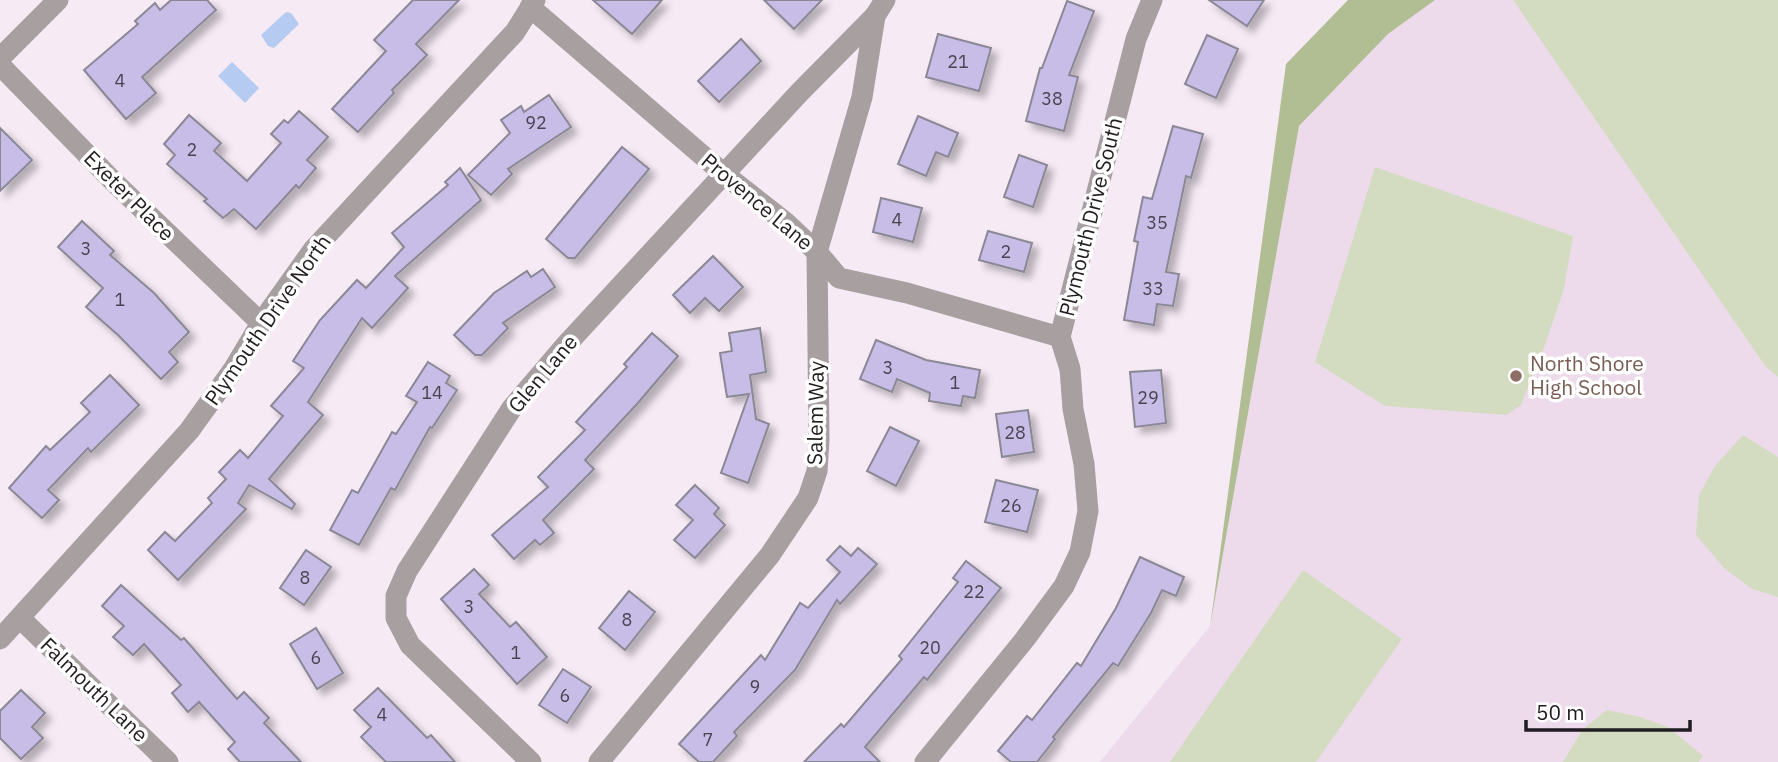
<svg xmlns="http://www.w3.org/2000/svg" width="1778" height="762" font-family="'IBM Plex Sans',sans-serif">
  <style>
    .built { fill: #eddbec }
    .green { fill: #d3dcc1 }
    .forest { fill: #b1be94 }
    .water { fill: #b5cbf1 }
    .building { fill: #c7bde7; stroke: #8b8896; stroke-width: 2; filter: url(#shadow) }
    .lines { fill: none; stroke-linecap: round; stroke-linejoin: round }
    .street { stroke: #a79fa0; stroke-width: 21 }
    .education-dot { fill: #8d6e63; stroke: #fff; stroke-width: 2.5 }
    .labels { text-anchor: middle; stroke-width: 7; stroke-linejoin: round; paint-order: stroke }
    .number-label { font-size: 18px; fill: #4a4452 }
    .street-label { font-size: 21px; fill: #211c20; stroke: #fff }
    .education-label { font-size: 21px; fill: #785e54; stroke: #fff; text-anchor: start }
  </style>
  <defs>
    <filter id="shadow"><feDropShadow dx="6" dy="6" stdDeviation="3.5" flood-color="#0004"/></filter>
  </defs>
  <rect width="100%" height="100%" fill="#f6eaf5"/>
  <!-- built -->
  <path class="built" d="M1435,0H1778V762H1100L1210,626L1299,126L1388,34Z"/>
  <!-- green -->
  <g class="green">
    <path d="M1513,0H1778V377L1766,367Z"/>
    <path d="M1375,167L1573,236L1564,289L1545,345L1521,405L1507,415L1385,406L1315,362Z"/>
    <path d="M1743,435L1778,457V597L1752,589L1725,569L1696,535L1699,495L1715,466Z"/>
    <path d="M1303,570L1402,639L1316,762H1170Z"/>
    <path d="M1607,710L1640,717L1668,727L1703,756L1699,762H1563L1583,729Z"/>
  </g>
  <!-- forest -->
  <path class="forest" d="M1348,0H1435L1388,34L1299,126L1210,627L1286,64Z"/>
  <!-- water -->
  <g class="water">
    <path d="M286,12L291,13L299,24L274,48L268,46L261,35Z"/>
    <path d="M232,62L259,88L245,103L218,76Z"/>
  </g>
  <!-- building -->
  <g class="building">
    <path d="M171,0H207L216,10L142,77L156,93L126,119L84,70L138,24L135,21L155,3L160,10Z"/>
    <path d="M413,0H459L416,44L427,55L392,90L394,93L358,132L332,109L386,51L374,40Z"/>
    <path d="M593,0H662L632,34Z"/>
    <path d="M764,0H822L794,29Z"/>
    <path d="M1209,0H1264L1247,26Z"/>
    <path d="M1067,1L1094,11L1069,75L1078,77L1064,131L1026,121L1040,68H1042Z"/>
    <path d="M938,34L991,48L979,91L926,77Z"/>
    <path d="M1207,35L1238,49L1216,98L1185,84Z"/>
    <path d="M741,39L761,61L719,102L698,81Z"/>
    <path d="M549,95L571,127L508,169L512,174L491,195L468,175L510,133L501,120L521,106L524,112Z"/>
    <path d="M299,111L328,137L307,160L316,168L299,188L296,185L256,229L234,209L223,218L204,201L207,199L167,164L175,155L164,144L189,115L221,143L214,151L247,181L281,143L271,134L284,120L288,123Z"/>
    <path d="M918,116L958,133L948,157L936,152L926,176L898,164Z"/>
    <path d="M1173,126L1203,134L1191,178L1186,176L1166,272L1179,274L1173,306L1157,304L1154,325L1124,320L1138,242L1134,241L1143,197L1152,199Z"/>
    <path d="M0,128L32,160L0,191Z"/>
    <path d="M622,147L649,169L575,258H568L546,239Z"/>
    <path d="M1019,155L1047,165L1033,207L1004,197Z"/>
    <path d="M460,168L481,200L395,276L408,288L372,328L362,318L308,402L323,415L269,479L295,504L292,509L249,485L238,503L246,509L178,580L148,550L165,532L175,541L212,503L208,498L226,479L219,472L240,450L248,458L283,416L271,406L304,368L293,361L320,320L357,280L366,288L404,247L392,233L448,185L445,182Z"/>
    <path d="M881,198L922,208L913,242L873,232Z"/>
    <path d="M82,221L114,251L110,255L154,293L189,332L169,352L178,362L161,379L118,335L86,307L103,288L58,247Z"/>
    <path d="M988,231L1032,243L1024,272L979,260Z"/>
    <path d="M713,256L743,287L719,311L705,298L690,313L673,295Z"/>
    <path d="M543,269L555,287L503,323L508,328L482,355H475L454,335L494,293L527,271L531,277Z"/>
    <path d="M760,328L766,372L750,375L756,419L769,424L748,483L721,473L749,394L727,397L720,353L732,351L729,333Z"/>
    <path d="M652,333L678,356L637,404L585,460L594,469L543,520L554,533L540,545L535,540L514,559L492,535L548,487L538,477L585,430L576,422L627,367L624,364Z"/>
    <path d="M876,340L926,360L980,370L975,398L963,396L961,406L929,401L930,393L897,379L892,392L860,379Z"/>
    <path d="M428,362L450,376L446,383L457,390L432,428L430,427L395,490L391,488L359,545L330,530L352,490L358,493L392,432L396,434L417,402L406,396Z"/>
    <path d="M1161,370L1166,423L1135,427L1130,372Z"/>
    <path d="M110,375L139,405L91,452L88,448L48,490L59,500L42,518L9,488L46,446L50,450L90,412L81,403Z"/>
    <path d="M1028,410L1034,452L1002,457L996,414Z"/>
    <path d="M890,427L919,441L896,486L867,471Z"/>
    <path d="M996,480L1038,490L1027,532L985,522Z"/>
    <path d="M695,485L719,508L714,514L725,525L695,558L674,540L693,520L676,505Z"/>
    <path d="M840,546L851,556L858,548L877,564L840,604L837,600L795,670L734,732L737,736L713,762H699L679,744L761,655L765,660L800,603L808,608L840,572L827,560Z"/>
    <path d="M306,550L331,567L304,605L280,588Z"/>
    <path d="M1140,557L1184,577L1176,596L1162,590L1151,613L1118,666L1113,663L1053,737L1055,739L1037,762H1011L998,751L1027,716L1032,720L1077,663L1081,666L1116,608Z"/>
    <path d="M966,561L1001,588L927,680L924,677L865,747L880,762H804L841,724L844,727L902,659L899,656L958,582L953,578Z"/>
    <path d="M474,569L489,585L479,594L510,627L516,622L547,657L517,684L441,599Z"/>
    <path d="M121,585L181,640L184,638L237,699L244,692L269,718L264,723L301,762H240L228,749L235,742L199,702L188,712L172,693L181,685L144,644L133,655L113,637L124,626L102,606Z"/>
    <path d="M629,591L655,612L625,650L599,628Z"/>
    <path d="M316,628L343,673L317,689L290,644Z"/>
    <path d="M563,669L591,687L567,723L539,705Z"/>
    <path d="M378,688L427,738L431,735L455,762H386L361,737L371,727L354,710Z"/>
    <path d="M21,690L45,713L32,727L43,738L21,759L0,738V711Z"/>
  </g>
  <g class="lines">
    <!-- street -->
    <g class="street">
      <path d="M530,7L724,174L785,222L817,252L839,278L907,293L1060,337"/>
      <path d="M0,58L58,0"/>
      <path d="M0,65L113,181L261,323"/>
      <path d="M20,618L168,762"/>
      <path d="M0,639L189,431L233,370L261,323L313,250L515,32L535,0"/>
      <path d="M531,762L410,645L396,618V596L407,571L512,408L564,347L799,93L875,16"/>
      <path d="M599,762L770,555L808,498L817,471L819,440L817,252L862,97L875,16L885,0"/>
      <path d="M925,762L1025,639L1064,586L1080,552L1088,511L1084,464L1073,409L1070,369L1060,337L1136,39L1152,0"/>
    </g>
  </g>
  <!-- markers -->
  <circle class="education-dot" cx="1516" cy="376" r="7"/>
  <g class="labels">
    <!-- number labels -->
    <g class="number-label">
      <text x="958" y="68">21</text>
      <text x="120" y="87">4</text>
      <text x="1052" y="105">38</text>
      <text x="536" y="129">92</text>
      <text x="192" y="156">2</text>
      <text x="897" y="226">4</text>
      <text x="1157" y="229">35</text>
      <text x="86" y="255">3</text>
      <text x="1006" y="258">2</text>
      <text x="1153" y="295">33</text>
      <text x="120" y="306">1</text>
      <text x="888" y="374">3</text>
      <text x="955" y="389">1</text>
      <text x="432" y="399">14</text>
      <text x="1148" y="404">29</text>
      <text x="1015" y="439">28</text>
      <text x="1011" y="512">26</text>
      <text x="305" y="584">8</text>
      <text x="974" y="598">22</text>
      <text x="469" y="613">3</text>
      <text x="627" y="626">8</text>
      <text x="930" y="654">20</text>
      <text x="516" y="659">1</text>
      <text x="316" y="664">6</text>
      <text x="755" y="693">9</text>
      <text x="565" y="702">6</text>
      <text x="382" y="721">4</text>
      <text x="708" y="746">7</text>
    </g>
    <!-- street labels -->
    <g class="street-label">
      <text transform="translate(129 196) rotate(45)" y="7">Exeter Place</text>
      <text transform="translate(757 202) rotate(40)" y="7">Provence Lane</text>
      <text transform="translate(1091 217) rotate(-76)" y="7">Plymouth Drive South</text>
      <text transform="translate(268 320) rotate(-55)" y="7">Plymouth Drive North</text>
      <text transform="translate(543 374) rotate(-50)" y="7">Glen Lane</text>
      <text transform="translate(816 413) rotate(-89)" y="7">Salem Way</text>
      <text transform="translate(94 690) rotate(44)" y="7">Falmouth Lane</text>
    </g>
    <!-- education labels -->
    <g class="education-label">
      <text x="1530" y="371">North Shore<tspan x="1530" dy="24">High School</tspan></text>
    </g>
  </g>
  <!-- scale -->
  <path d="M1526 720v10h164v-10" fill="none" stroke="#211c20" stroke-width="3.5"/>
  <text x="1536" y="720" font-size="21" fill="#211c20" stroke="#ffffff" stroke-width="5" paint-order="stroke">50 m</text>
</svg>
